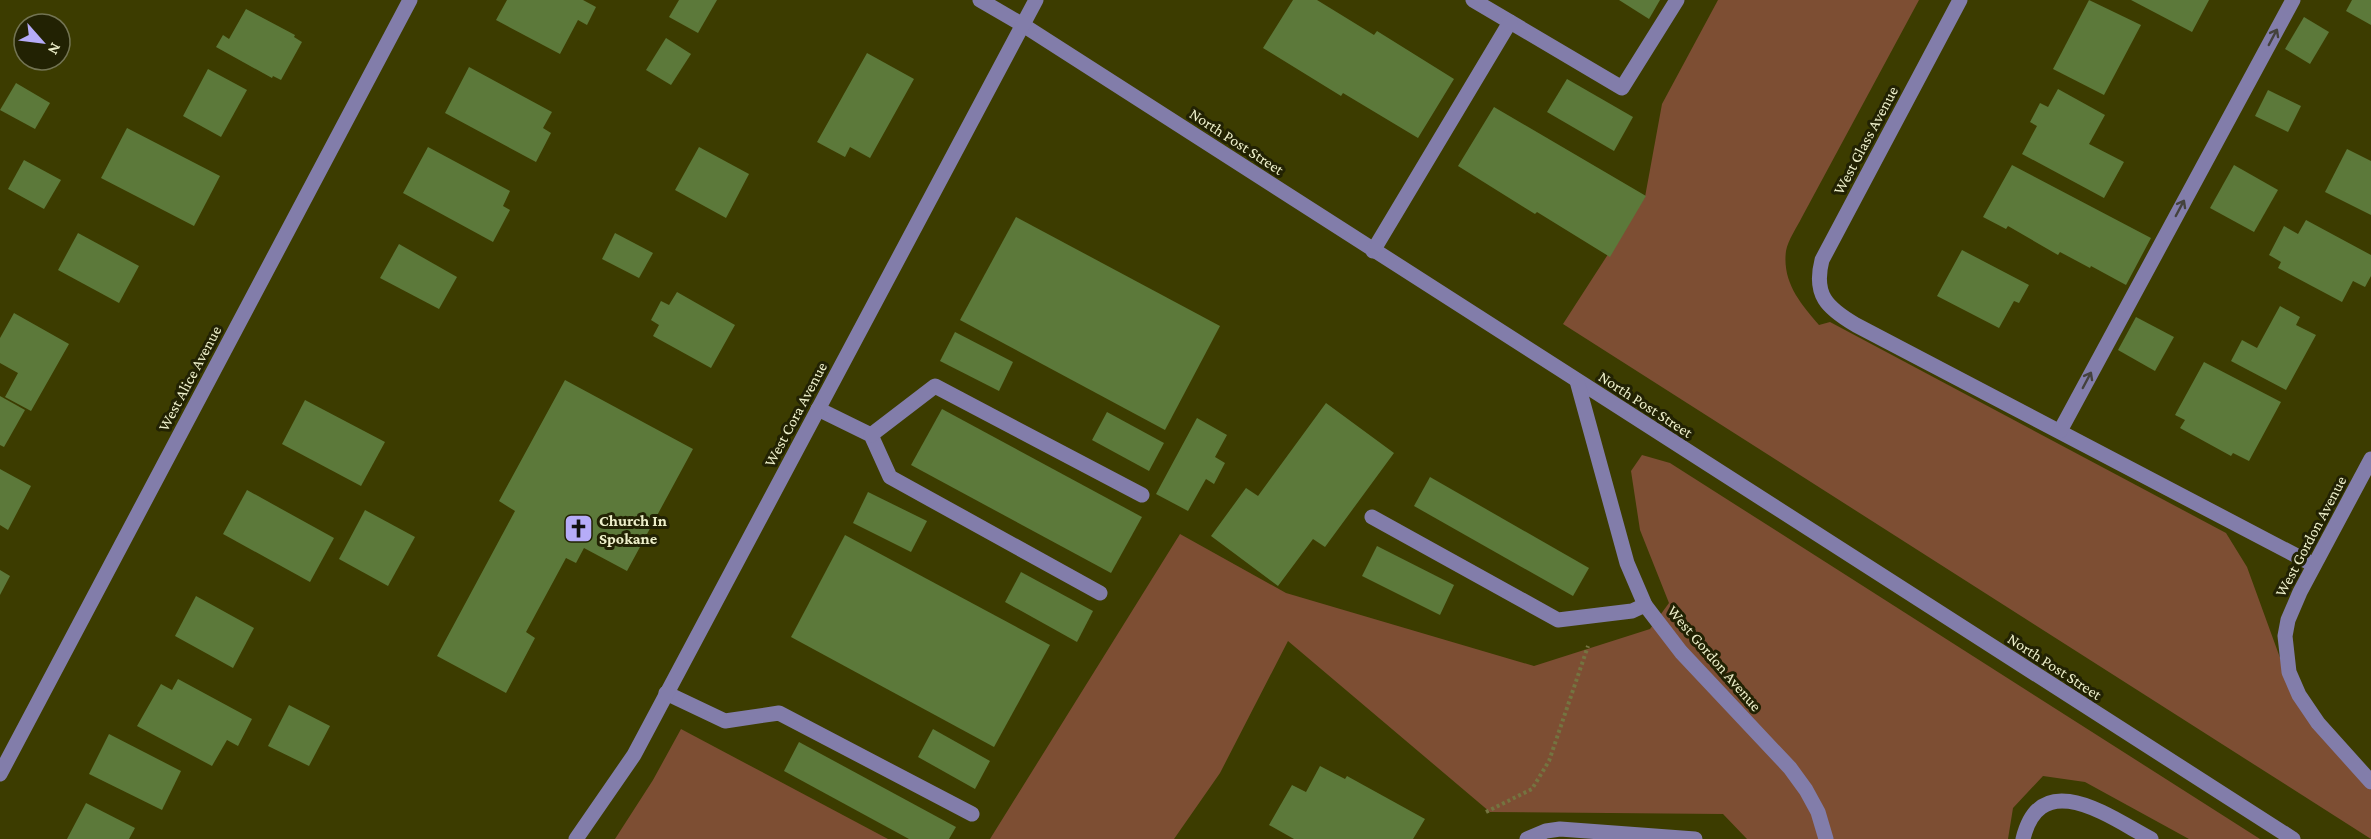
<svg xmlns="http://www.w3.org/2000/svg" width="2371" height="839" font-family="'Crimson Pro',serif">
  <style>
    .green { fill: #7d4e33 }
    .building { fill: #5c793a }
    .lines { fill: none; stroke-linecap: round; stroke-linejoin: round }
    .path { stroke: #747440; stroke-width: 4; stroke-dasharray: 3 3; stroke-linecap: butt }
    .minor { stroke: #827daa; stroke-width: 15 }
    .oneway { stroke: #44423d }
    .labels { text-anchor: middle; stroke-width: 6; stroke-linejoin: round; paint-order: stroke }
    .street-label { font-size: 16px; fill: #edefca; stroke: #222203 }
    .poi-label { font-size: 16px; font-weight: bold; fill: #edefca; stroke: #222203; text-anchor: start }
  </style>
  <rect width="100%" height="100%" fill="#3c3c00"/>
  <!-- green -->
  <g class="green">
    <path d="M1718,0H1919L1802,217C1797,227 1788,240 1786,251C1782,282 1800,303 1819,325L1830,322L2226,533L2247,567L2295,699L2371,790V839L1563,324L1645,197L1662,104Z"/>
    <path d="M1642,455L1670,463L2260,839H2189L2085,782L2043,776L2013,808L2008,839H1747L1723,814L1490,812L1288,641L1220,773L1174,839H990L1180,534L1286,593L1534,666L1650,629L1669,603L1640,530L1631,471Z"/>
    <path d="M681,729L888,839H615L653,780Z"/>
  </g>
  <!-- building -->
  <g class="building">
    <path d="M507,0H583L596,7L587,25L578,20L560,54L496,20Z"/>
    <path d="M679,0H717L698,33L669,17Z"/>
    <path d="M1293,0H1317L1374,35L1377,31L1454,79L1418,138L1343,93L1341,96L1263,48Z"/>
    <path d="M1619,0H1660L1649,19Z"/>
    <path d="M2089,0L2141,25L2104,95L2053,69Z"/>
    <path d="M2131,0H2209L2192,32Z"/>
    <path d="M2352,0H2371V25L2346,11Z"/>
    <path d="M246,9L295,35L294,37L302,42L281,80L273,76L272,78L216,47L223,35L229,39Z"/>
    <path d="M2304,17L2329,32L2310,64L2285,49Z"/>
    <path d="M666,38L691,54L671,85L646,70Z"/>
    <path d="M867,53L914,79L870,158L850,147L845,157L817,142Z"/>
    <path d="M469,67L552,112L543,128L551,133L536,162L445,113Z"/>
    <path d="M208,69L247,90L221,137L183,116Z"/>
    <path d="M1567,79L1633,117L1614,151L1547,112Z"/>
    <path d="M16,83L50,103L35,129L0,110Z"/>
    <path d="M2058,89L2105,115L2089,144L2124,162L2104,198L2022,154L2037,126L2030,122L2040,103L2048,107Z"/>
    <path d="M2268,90L2301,106L2288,132L2255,116Z"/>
    <path d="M1494,107L1646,196L1610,257L1537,212L1535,214L1458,166Z"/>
    <path d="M127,128L220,176L194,226L101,178Z"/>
    <path d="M428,147L510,191L503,206L510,210L493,242L403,193Z"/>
    <path d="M699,147L749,174L726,218L675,190Z"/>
    <path d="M2347,149L2371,161V215L2325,192Z"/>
    <path d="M24,160L61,180L44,209L8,189Z"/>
    <path d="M2012,165L2151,238L2126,285L2091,266L2090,268L2060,252L2058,255L2008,226L2006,229L1983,217Z"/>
    <path d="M2234,165L2278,190L2254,232L2210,208Z"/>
    <path d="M1016,217L1220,326L1165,430L960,320Z"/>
    <path d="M2306,220L2371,255V276L2365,287L2353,281L2342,302L2278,268L2281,262L2269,255L2284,226L2298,234Z"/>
    <path d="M78,233L139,266L119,303L58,270Z"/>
    <path d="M615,233L653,253L639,278L602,259Z"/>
    <path d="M399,244L457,277L439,309L380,278Z"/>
    <path d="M1962,250L2029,285L2019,303L2014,301L1999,328L1937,296Z"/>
    <path d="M677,292L735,325L711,368L653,336L659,325L651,320L661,301L669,305Z"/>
    <path d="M2280,306L2300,317L2296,325L2316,335L2286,390L2231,361L2242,340L2257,348Z"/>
    <path d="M14,313L69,344L31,411L5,397L18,373L0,363V338Z"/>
    <path d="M2136,317L2174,337L2155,371L2118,350Z"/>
    <path d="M955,332L1013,362L999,391L940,361Z"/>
    <path d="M2204,362L2281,402L2249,461L2233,453L2231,456L2180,428L2185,420L2175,415Z"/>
    <path d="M565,380L693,449L627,571L584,548L576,563L566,558L526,632L535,638L506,693L437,656L515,511L499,501Z"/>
    <path d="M0,396L25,410L4,447L0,445Z"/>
    <path d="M305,400L385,442L361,486L282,444Z"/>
    <path d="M1326,403L1394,453L1325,547L1313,539L1278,586L1211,536L1246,488L1258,496Z"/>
    <path d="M942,409L1142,517L1111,573L911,465Z"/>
    <path d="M1107,412L1164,443L1149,471L1092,440Z"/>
    <path d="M1197,418L1227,435L1215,457L1225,463L1214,484L1206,479L1188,511L1156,494Z"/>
    <path d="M0,469L31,486L8,530L0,525Z"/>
    <path d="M1430,477L1589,568L1573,596L1414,506Z"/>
    <path d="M247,490L334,538L310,582L223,534Z"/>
    <path d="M868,492L927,521L911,552L853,523Z"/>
    <path d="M365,510L415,537L388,586L339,559Z"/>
    <path d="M845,535L1050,645L994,747L791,637Z"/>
    <path d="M1377,546L1454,585L1440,615L1362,576Z"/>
    <path d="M0,570L10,576L0,595Z"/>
    <path d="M1021,572L1093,611L1077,642L1005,602Z"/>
    <path d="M196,596L254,628L233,668L175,636Z"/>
    <path d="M178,679L252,719L238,746L227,740L212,766L137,726L161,684L172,690Z"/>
    <path d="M289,705L330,726L309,766L268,746Z"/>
    <path d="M933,729L990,761L975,789L918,757Z"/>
    <path d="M109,734L181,771L162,810L89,774Z"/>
    <path d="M799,742L956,827L949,839H909L784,771Z"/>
    <path d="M1320,766L1345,779L1347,776L1425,819L1413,839H1294L1269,825L1292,785L1306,792Z"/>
    <path d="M86,803L135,828L129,839H67Z"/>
  </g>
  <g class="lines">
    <!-- path -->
    <path class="path" d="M1486,812L1532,789L1549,761L1588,646"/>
    <!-- minor -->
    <g class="minor">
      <path d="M980,0L1023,25L2293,839"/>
      <path d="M1473,0L1622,88L1677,0"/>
      <path d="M1960,0L1822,260C1813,295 1827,308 1856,325L2314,565"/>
      <path d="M1373,251L1510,22"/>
      <path d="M1577,381L1627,563L1645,605L1681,652L1790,768L1806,790L1818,812L1826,839"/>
      <path d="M818,409L871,435L890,477L1100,593"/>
      <path d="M2060,431L2293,0"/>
      <path d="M871,435L935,386L1142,495"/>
      <path d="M2371,459L2300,592L2288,620L2285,636L2289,672L2299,695L2318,723L2371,782"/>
      <path d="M1372,517L1558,620L1632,611L1645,605"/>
      <path d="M666,693L725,721L779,713L972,814"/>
      <path d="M0,774L410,0"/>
      <path d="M576,839L634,755L1036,0"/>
      <path d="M1527,839L1546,831L1560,829L1695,839"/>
      <path d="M2023,839C2041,765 2111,818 2151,839"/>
    </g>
  </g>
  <!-- one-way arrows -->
  <defs><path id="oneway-shaft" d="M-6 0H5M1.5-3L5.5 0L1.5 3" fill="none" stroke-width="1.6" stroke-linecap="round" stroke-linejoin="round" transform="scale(1.5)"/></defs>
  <g class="oneway">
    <use href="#oneway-shaft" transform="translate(2273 37) rotate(-62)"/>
    <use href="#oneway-shaft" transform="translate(2180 208) rotate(-62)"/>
    <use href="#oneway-shaft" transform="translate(2087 380) rotate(-62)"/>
  </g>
  <!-- icons -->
  <defs>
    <symbol id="church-square" viewBox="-11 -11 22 22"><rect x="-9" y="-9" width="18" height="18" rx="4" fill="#b6acf8" stroke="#222203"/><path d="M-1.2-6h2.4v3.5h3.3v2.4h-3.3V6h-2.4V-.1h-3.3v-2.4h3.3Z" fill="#111"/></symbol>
  </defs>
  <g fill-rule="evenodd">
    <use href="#church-square" x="562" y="512" width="33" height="33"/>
  </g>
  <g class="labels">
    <!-- street labels -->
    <g class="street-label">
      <text transform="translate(1865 140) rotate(-62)" y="6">West Glass Avenue</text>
      <text transform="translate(1237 141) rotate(33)" y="6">North Post Street</text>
      <text transform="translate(189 378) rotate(-62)" y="6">West Alice Avenue</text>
      <text transform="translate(1646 404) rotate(33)" y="6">North Post Street</text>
      <text transform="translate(795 414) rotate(-62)" y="6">West Cora Avenue</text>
      <text transform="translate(2310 536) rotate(-62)" y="6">West Gordon Avenue</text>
      <text transform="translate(1715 658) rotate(49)" y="6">West Gordon Avenue</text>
      <text transform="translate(2055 666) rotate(33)" y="6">North Post Street</text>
    </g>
    <!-- poi labels -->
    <g class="poi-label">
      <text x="599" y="526">Church In<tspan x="599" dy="18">Spokane</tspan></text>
    </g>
  </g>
  <!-- north arrow -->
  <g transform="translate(42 42) rotate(118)"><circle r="28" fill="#222203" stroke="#737453" stroke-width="1.5"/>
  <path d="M0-4.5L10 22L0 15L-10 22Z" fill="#b6acf8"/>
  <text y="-9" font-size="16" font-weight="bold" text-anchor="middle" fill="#edefca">N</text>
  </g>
</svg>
